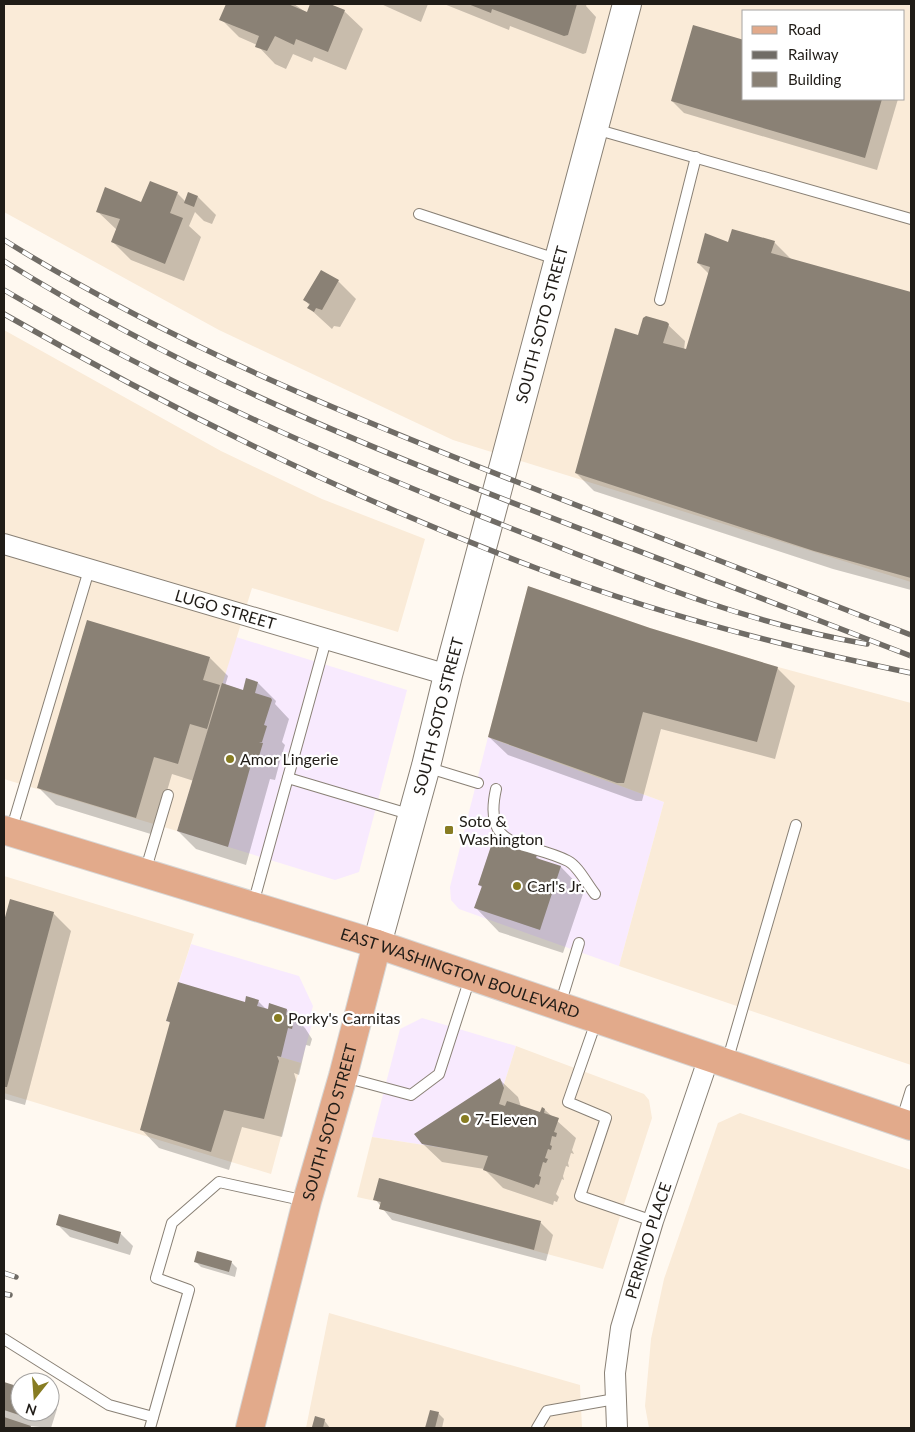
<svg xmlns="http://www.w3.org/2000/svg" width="915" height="1432" font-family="Lato,sans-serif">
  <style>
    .commercial { fill: #f8eafe }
    .built { fill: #faebd8; fill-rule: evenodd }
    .shadow { fill: #0003 }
    .building { fill: #8a8175 }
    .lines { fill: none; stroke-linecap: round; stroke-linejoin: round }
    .lane-casing { stroke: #898075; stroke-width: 12 }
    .street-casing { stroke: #898075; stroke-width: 22 }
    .secondary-casing { stroke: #898075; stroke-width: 30 }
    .primary-casing { stroke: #d7d6d5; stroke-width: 30 }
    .lane { stroke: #fff; stroke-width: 10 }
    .street { stroke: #fff; stroke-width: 20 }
    .secondary { stroke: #fff; stroke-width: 28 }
    .primary { stroke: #e2aa8b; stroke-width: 28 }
    .rail-casing { stroke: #706c66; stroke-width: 5.5 }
    .rail { stroke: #fff; stroke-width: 4; stroke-dasharray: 11; stroke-linecap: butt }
    .poi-dot { fill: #877c22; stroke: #fff; stroke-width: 2 }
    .labels { text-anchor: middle; stroke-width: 4.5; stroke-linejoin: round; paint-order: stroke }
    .street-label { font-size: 16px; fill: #201c17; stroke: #fff }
    .poi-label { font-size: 16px; fill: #201c17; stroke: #fff; text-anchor: start }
  </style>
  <rect width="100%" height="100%" fill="#fff9f1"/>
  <!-- commercial -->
  <g class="commercial">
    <path d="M236,637L407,690L359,872L335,880L177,831Z"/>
    <path d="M488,737L664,802L619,966L459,909L451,900L450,887Z"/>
    <path d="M191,944L299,976L313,1006L309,1021L312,1024L301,1063L198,1033L166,1021Z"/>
    <path d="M422,1018L516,1046L482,1154L372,1137L400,1029Z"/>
  </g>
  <!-- built -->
  <g class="built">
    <path d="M4,4H911V582L453,440L219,330L4,212ZM744,11H904V99H744Z"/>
    <path d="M4,330L221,451L322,499L425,539L398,632L252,588L177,831L4,779Z"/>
    <path d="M528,586L650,628L778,667L911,703V1065L619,966L664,802L488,737Z"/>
    <path d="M4,876L194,934L166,1021L199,1030V1033L301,1063L271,1174L4,1093Z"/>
    <path d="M516,1046L644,1094L649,1100L652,1118L603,1269L379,1209L380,1202L357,1197L372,1137L482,1154Z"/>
    <path d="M740,1113L911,1170V1428H649L645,1406L651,1339L664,1279L718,1123Z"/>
    <path d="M329,1313L580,1385L582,1428H306Z"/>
  </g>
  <!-- shadow -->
  <g class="shadow">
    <path d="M227,4H294L307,13L312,4H327L344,11L363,29L346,70L314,57L312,62L293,54L286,69L275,64L257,45L239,37L221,19Z"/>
    <path d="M381,4H428L421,22Z"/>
    <path d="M444,4H587L586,6L596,17L586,53L583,54L510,26L509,30Z"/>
    <path d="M744,99H898L877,170L684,113L672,101Z"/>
    <path d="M177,193L186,202L198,197L216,215L212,224L204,221L195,212L189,226L201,237L184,281L131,260L113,242L117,230L97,211L142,204Z"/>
    <path d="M774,242L792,260L911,294V590L833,569L594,491L576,473L639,336L666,323L685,341L684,350L687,351L709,274L698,263L729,243Z"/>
    <path d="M338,281L356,299L340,327L334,326L332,329L309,308L310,306L305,300Z"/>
    <path d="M650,629L777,668L795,686L775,759L661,729L642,801H636L508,755L489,737Z"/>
    <path d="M210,658L228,676L225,686L244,691L258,683L276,701L275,704L289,719L282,742L285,745L280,761L275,780L270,779L246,865L196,849L178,831L194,781L172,774L154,835L56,805L38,787Z"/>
    <path d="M536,856L541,861L561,867L584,891L563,953L499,932L476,908L483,888L479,885Z"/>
    <path d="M10,901L53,913L71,931L25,1105L4,1099V926Z"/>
    <path d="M258,1001L268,1011L287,1010L305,1028L312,1039L310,1046L306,1045L299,1075L294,1073L296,1080L282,1137L242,1127L229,1170L159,1148L141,1129L171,1024L167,1020Z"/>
    <path d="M500,1080L518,1097L521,1107L541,1114L545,1110L576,1138L572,1150L574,1154L571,1153L568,1163L569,1167L566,1166L563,1176L564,1180L562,1179L556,1194L559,1197L557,1202L554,1201L553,1205L503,1188L484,1169L442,1162L423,1144Z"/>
    <path d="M375,1199L541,1223L553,1235L546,1261L392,1220Z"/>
    <path d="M60,1216L121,1234L133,1246L130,1255L70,1237L57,1224Z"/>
    <path d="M195,1261L231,1262L237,1268L235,1277L201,1267Z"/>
    <path d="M4,1383L20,1389V1412H50V1402L57,1409L51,1428L29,1426L32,1428H4Z"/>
    <path d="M438,1413L444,1419L442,1428H427Z"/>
    <path d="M324,1420L330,1428L313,1427Z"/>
  </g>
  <!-- building -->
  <g class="building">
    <path d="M226,4H288L307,12L310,4H330L345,10L328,52L296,39L294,45L275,36L267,51L255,47L259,36L219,20Z"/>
    <path d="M468,4H577L568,35L564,36L492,9L491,13Z"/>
    <path d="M693,25L744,40V99H882L865,158L671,101Z"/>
    <path d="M150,181L178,192L170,213L183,218L165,264L111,242L120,219L96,212L105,187L141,202Z"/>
    <path d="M188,192L198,196L194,207L184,203Z"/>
    <path d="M732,229L775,241L771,253L911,292V578L814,551L575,473L615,328L638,335L643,318L646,316L667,322L669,324L663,343L686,349L710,267L697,263L705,233L728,242Z"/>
    <path d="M321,270L339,280L322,310L316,308L314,312L307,308L310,304L303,300Z"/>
    <path d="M528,586L650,628L778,667L757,742L643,712L624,783H617L488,737Z"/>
    <path d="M87,620L210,657L203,680L220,685L207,729L190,724L178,764L154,757L136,818L37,788Z"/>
    <path d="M246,678L258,682L255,693L271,698L272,700L264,725L267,726L262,742H259L263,743L257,763L252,761L228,847L177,831L222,683L243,690Z"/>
    <path d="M493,840L537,854L536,858L561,866L540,930L474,908L482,886L478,885Z"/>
    <path d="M10,899L54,912L7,1087H4V921Z"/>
    <path d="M178,982L245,1002L246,996L259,1000L257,1006L268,1009L269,1003L287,1009L286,1015L292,1016L291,1019L294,1020L292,1029L288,1028L281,1057L277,1056L279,1061L264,1119L224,1110L211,1152L140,1130L170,1022L166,1021Z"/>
    <path d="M500,1078L504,1088L499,1104L505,1106L507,1101L540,1112L542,1107L545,1109L544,1113L559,1118L554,1132L557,1133L556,1137L552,1136L550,1145L552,1146L551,1150L548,1149L545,1158L548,1159L546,1163L543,1162L539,1176L541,1177L539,1185L536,1184L534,1188L483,1170L488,1156L422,1144L414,1134Z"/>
    <path d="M379,1178L541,1221L534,1250L379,1209L381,1202L373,1200Z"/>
    <path d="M59,1214L121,1232L118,1244L56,1225Z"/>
    <path d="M197,1251L232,1261L229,1272L194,1262Z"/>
    <path d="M4,1382L20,1387V1412H40L37,1421L4,1410Z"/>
    <path d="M430,1410L439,1412L435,1428H425Z"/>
    <path d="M315,1416L325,1419L323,1428L312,1427Z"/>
    <path d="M4,1417L31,1426L30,1428H4Z"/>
  </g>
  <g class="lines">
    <defs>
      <g id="lane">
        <path d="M595,129L911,219"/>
        <path d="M419,214L559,260"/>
        <path d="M660,300L696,157"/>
        <path d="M426,767L478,783"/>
        <path d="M288,778L412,815"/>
        <path d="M496,789C482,852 526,840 568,861C578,866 587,884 595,894"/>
        <path d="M11,831L89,570"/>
        <path d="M145,872L168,795"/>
        <path d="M253,904L326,640"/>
        <path d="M560,1005L579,943"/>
        <path d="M597,1019L568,1102L606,1118L580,1196L653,1221"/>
        <path d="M727,1062L796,825"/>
        <path d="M344,1077L411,1095L439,1074L470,978"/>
        <path d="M901,1122L911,1090"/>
        <path d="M4,1339L109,1405L153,1417"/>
        <path d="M150,1428L189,1290L156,1278L172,1223L219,1182L306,1201"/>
        <path d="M537,1428L547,1411L615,1399"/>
      </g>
      <g id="street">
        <path id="s1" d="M4,544L448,675"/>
        <path id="s2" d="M617,1428L615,1373L621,1328L653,1221L709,1057"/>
      </g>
      <g id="secondary">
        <path id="s3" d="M377,944L426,766L448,675L627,4"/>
      </g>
      <g id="primary">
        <path id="s4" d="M4,830L377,944L911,1126"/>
        <path id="s5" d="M250,1428L307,1201L343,1076L377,944"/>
      </g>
    </defs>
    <!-- lane casing -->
    <use href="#lane" class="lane-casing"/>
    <!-- street casing -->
    <use href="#street" class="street-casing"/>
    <!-- secondary casing -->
    <use href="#secondary" class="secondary-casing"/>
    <!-- primary casing -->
    <use href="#primary" class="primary-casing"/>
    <!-- lane -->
    <use href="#lane" class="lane"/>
    <!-- street -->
    <use href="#street" class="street"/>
    <!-- secondary -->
    <use href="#secondary" class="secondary"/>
    <!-- primary -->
    <use href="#primary" class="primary"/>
    <defs>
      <g id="rail">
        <path d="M4,240C177,348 368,424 558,498C676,543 793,590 911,635"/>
        <path d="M4,261C211,391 442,476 670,563C750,594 831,625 911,656"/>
        <path d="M4,290C169,387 345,463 523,533C635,577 748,624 867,644"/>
        <path d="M4,314C175,412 351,498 536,568C657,614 785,647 911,673"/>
        <path d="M4,1273L16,1277"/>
        <path d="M4,1294L10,1295"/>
      </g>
    </defs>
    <!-- rail casing -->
    <use href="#rail" class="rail-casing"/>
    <!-- rail -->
    <use href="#rail" class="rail"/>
  </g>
  <!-- markers -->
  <g class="poi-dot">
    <circle cx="230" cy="759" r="5"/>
    <rect x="444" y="825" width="10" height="10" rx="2.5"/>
    <circle cx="517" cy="886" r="5"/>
    <circle cx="278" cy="1018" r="5"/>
    <circle cx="465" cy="1119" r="5"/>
  </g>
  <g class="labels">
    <!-- street labels -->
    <g class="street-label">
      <text dy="6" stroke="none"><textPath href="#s3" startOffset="641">SOUTH SOTO STREET</textPath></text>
      <text dy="6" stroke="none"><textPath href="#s1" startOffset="231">LUGO STREET</textPath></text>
      <text dy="6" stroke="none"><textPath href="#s3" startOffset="236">SOUTH SOTO STREET</textPath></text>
      <text dy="6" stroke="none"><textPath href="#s4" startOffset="478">EAST WASHINGTON BOULEVARD</textPath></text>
      <text dy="6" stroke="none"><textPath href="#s5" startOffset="316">SOUTH SOTO STREET</textPath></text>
      <text dy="6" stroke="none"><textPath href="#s2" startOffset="192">PERRINO PLACE</textPath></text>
    </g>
    <!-- poi labels -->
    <g class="poi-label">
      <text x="240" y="765">Amor Lingerie</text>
      <text x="459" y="827">Soto &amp;<tspan x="459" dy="18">Washington</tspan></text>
      <text x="527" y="892">Carl's Jr.</text>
      <text x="288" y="1024">Porky's Carnitas</text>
      <text x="475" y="1125">7-Eleven</text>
    </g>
  </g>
  <!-- border -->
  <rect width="915" height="1432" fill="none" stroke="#201c17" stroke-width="10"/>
  <!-- legend -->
  <rect x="742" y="10" width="162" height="90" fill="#ffffff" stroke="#a6a4a2"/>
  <rect x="752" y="26" width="25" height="8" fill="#e2aa8b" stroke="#a6a4a2"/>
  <text x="788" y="35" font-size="15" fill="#201c17">Road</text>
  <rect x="752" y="51" width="25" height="8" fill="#706c66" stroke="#a6a4a2"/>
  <text x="788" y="60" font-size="15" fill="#201c17">Railway</text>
  <rect x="752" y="72" width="25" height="15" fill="#8a8175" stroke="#a6a4a2"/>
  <text x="788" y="85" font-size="15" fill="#201c17">Building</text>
  <!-- north arrow -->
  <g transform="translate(35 1397) rotate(197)"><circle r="24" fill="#ffffff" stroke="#a6a4a2"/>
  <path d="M0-4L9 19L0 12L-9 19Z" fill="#877c22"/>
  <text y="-8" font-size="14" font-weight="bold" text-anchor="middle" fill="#201c17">N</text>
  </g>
</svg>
